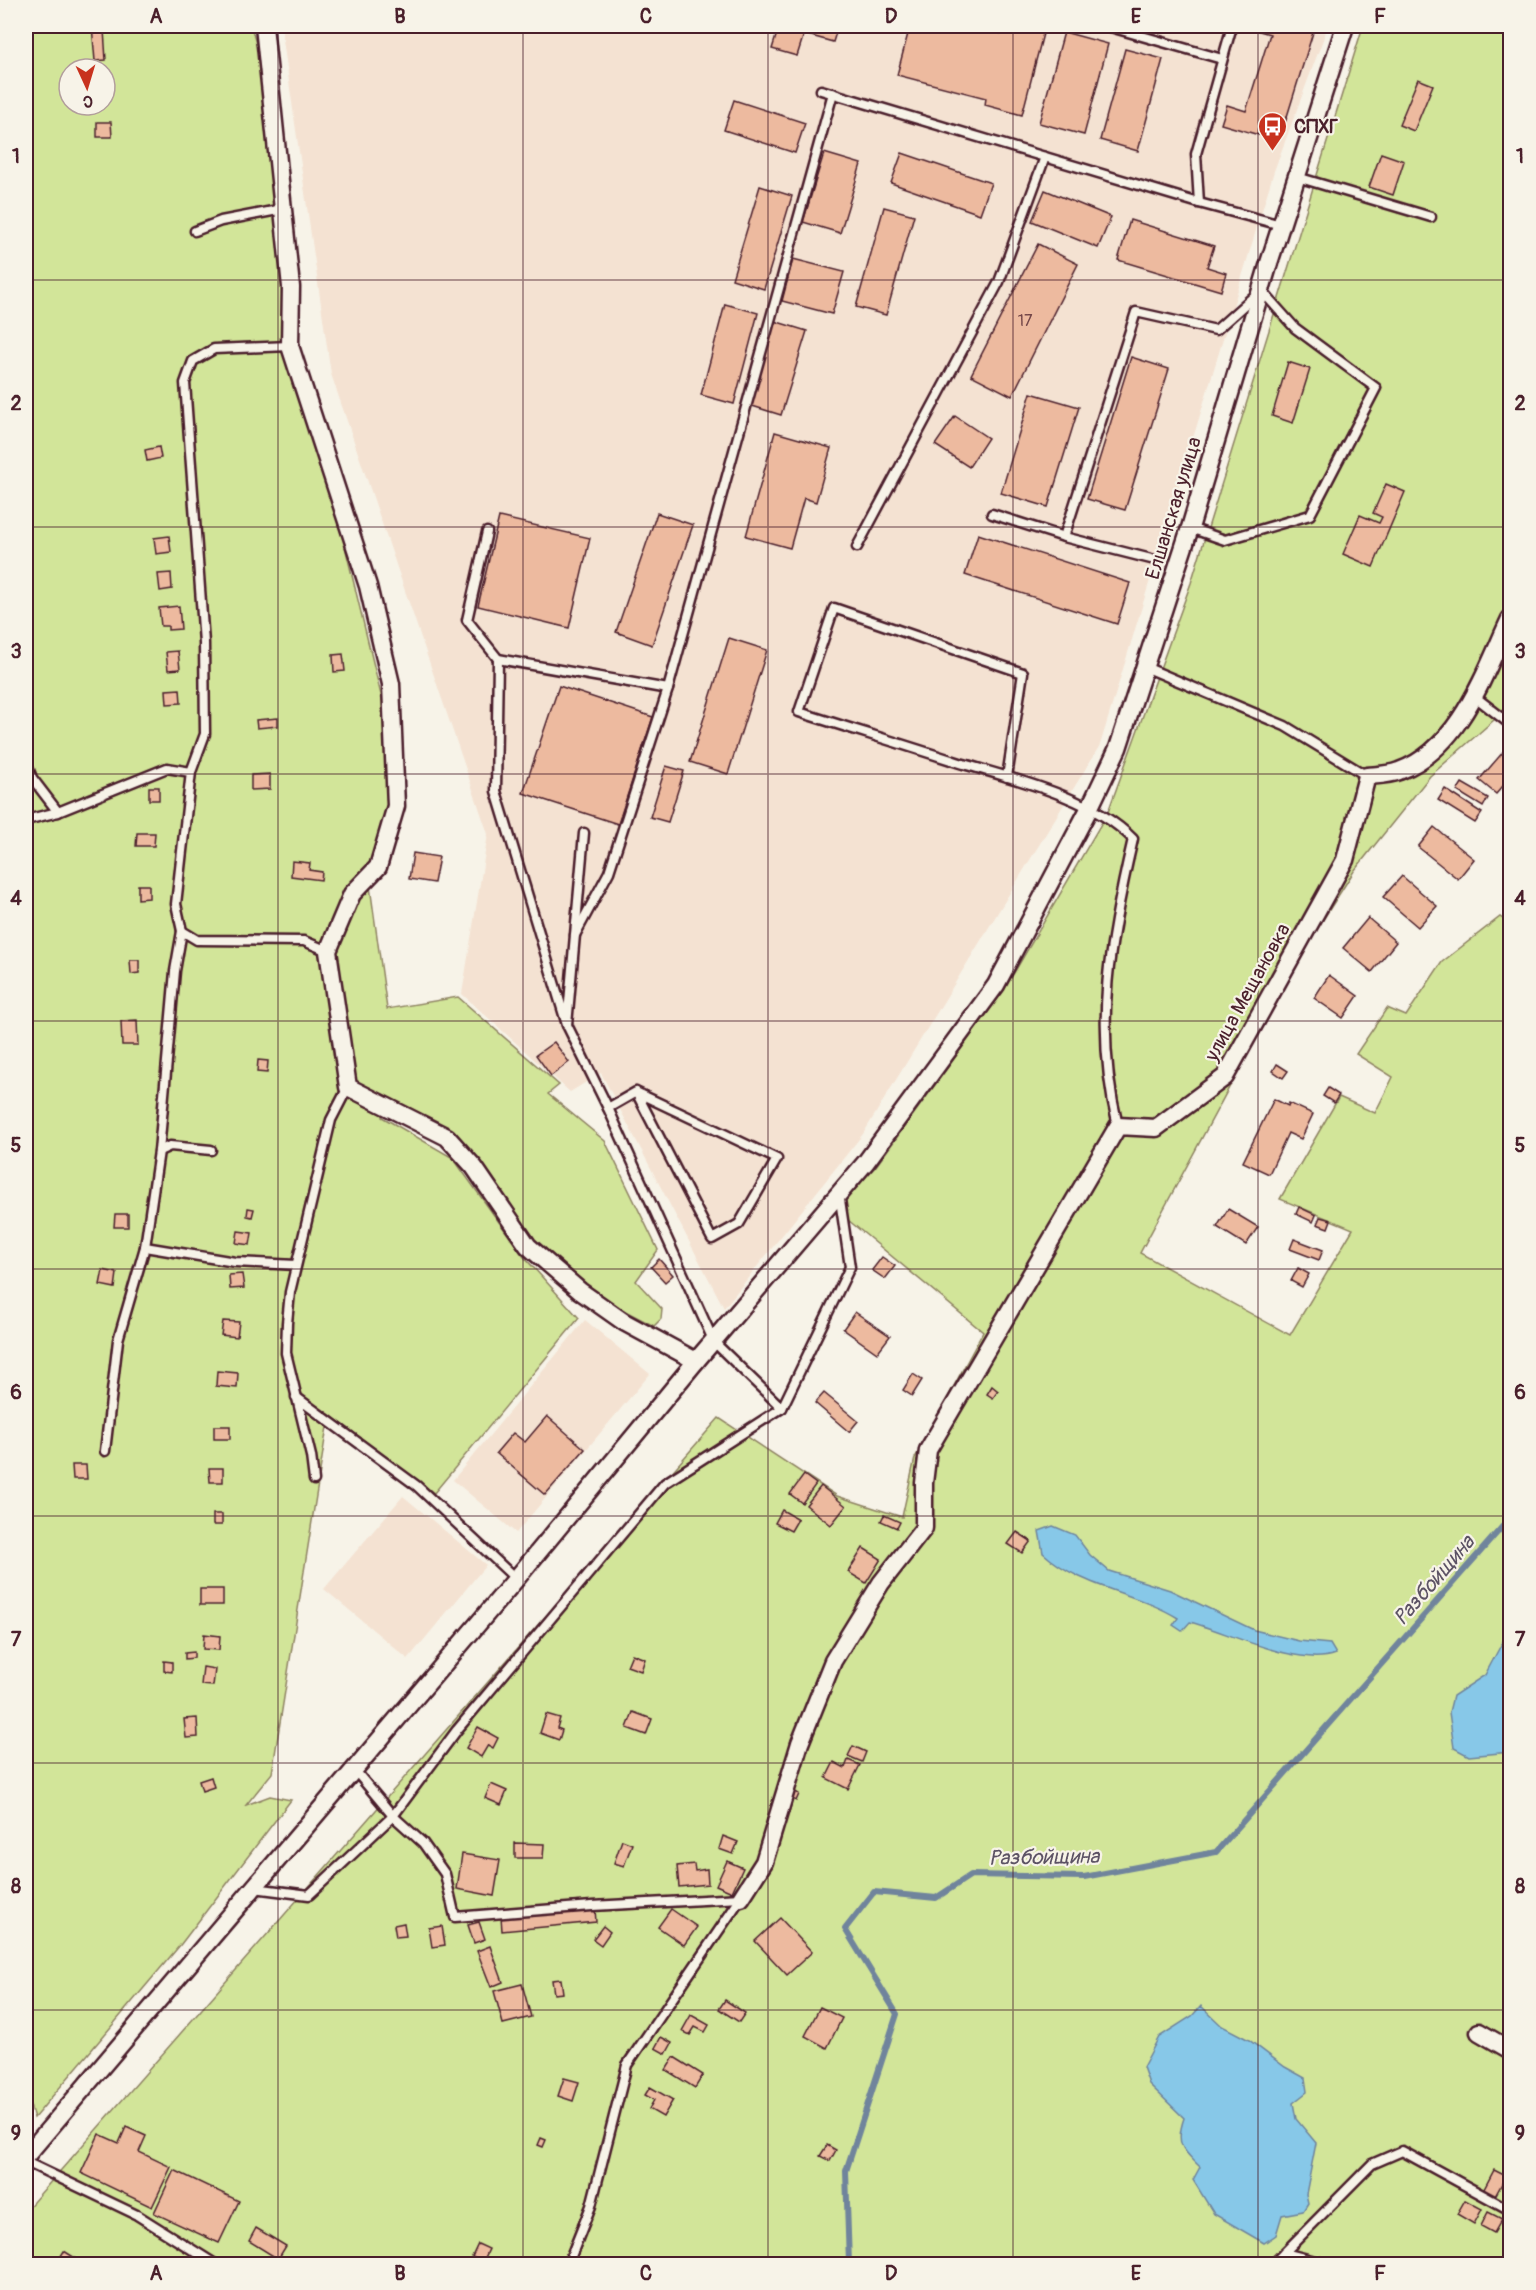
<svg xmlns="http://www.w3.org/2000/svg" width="1536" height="2290" font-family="Pangolin,sans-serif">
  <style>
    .built { fill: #f4e2d2 }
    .green { fill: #d2e599; stroke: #8e8262; stroke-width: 1.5; fill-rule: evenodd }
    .water { fill: #87c8e8; stroke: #6f849c; stroke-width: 1.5 }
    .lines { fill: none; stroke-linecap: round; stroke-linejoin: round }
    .stream { stroke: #6f849c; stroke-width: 6 }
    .building { fill: #edba9f; stroke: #4a1f2b; stroke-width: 1.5 }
    .lane-casing { stroke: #4a1f2b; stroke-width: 13 }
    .street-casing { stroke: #4a1f2b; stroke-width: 21 }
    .lane { stroke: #f7f3e8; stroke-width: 8 }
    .street { stroke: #f7f3e8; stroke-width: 16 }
    .grid { fill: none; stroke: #4a1f2b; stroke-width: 1.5; stroke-opacity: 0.55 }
    .labels { text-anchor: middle; stroke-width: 4.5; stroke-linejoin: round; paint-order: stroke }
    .number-label { font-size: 16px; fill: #734648 }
    .poi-label { font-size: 20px; font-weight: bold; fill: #4a1f2b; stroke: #f7f3e8; text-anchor: start }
    .street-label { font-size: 20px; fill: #4a1f2b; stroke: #f7f3e8 }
    .water-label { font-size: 21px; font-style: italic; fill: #5c5264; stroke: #f7f3e8 }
    .neatline { fill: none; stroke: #4a1f2b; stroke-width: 2 }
    .grid-label { font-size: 20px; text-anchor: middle; font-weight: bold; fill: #4a1f2b }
  </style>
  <rect width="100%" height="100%" fill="#f7f3e8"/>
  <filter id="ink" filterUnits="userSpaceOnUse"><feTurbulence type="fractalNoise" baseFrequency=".0167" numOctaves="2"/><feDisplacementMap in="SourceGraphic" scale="12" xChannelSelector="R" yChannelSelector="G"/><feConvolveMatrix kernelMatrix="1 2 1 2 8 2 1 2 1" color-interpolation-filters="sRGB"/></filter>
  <g filter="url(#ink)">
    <!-- built -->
    <g class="built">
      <path d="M281,26H1328L1274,171L1100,745L863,1134L724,1308L601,1073L570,1092L462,994L488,834L331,374Z"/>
      <path d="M585,1320L650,1374L516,1533L453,1480Z"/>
      <path d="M403,1496L486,1565L408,1659L324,1589Z"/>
    </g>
    <!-- green -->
    <g class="green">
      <path d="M26,26H251L261,62L292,360L340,526L397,761L369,879L387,1009L458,997L559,1085L548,1094L605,1141L658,1250L636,1281L662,1309L661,1319L654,1326L606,1301L534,1241L450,1130L385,1097L382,1117L453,1158L524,1257L579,1318L434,1493L329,1414L272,1773L246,1805L270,1796L291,1800L181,1944L34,2118L26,2093ZM69,69H105V105H69Z"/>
      <path d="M1363,26H1510V706L1430,776L1354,871L1301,954L1140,1253L1290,1335L1353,1229L1280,1199L1339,1097L1375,1113L1393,1077L1356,1054L1387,1008L1406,1016L1442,962L1500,917L1510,924V2264H26V2210L719,1418L837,1496L902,1517L915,1458L983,1332L836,1210L876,1166L1004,990L1108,812L1191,583Z"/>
    </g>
    <!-- water -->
    <g class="water">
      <path d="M26,1116L32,1120L31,1144L26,1155Z"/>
      <path d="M1053,1526L1075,1535L1090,1555L1109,1571L1170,1590L1254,1630L1299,1641L1330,1644L1336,1654C1298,1668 1228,1632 1190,1622L1182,1631L1173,1625L1178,1618C1136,1592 1081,1588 1043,1553L1039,1531Z"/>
      <path d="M1510,1628V1752L1469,1756L1454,1748L1449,1712L1453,1696L1485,1675Z"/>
      <path d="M1201,2006L1222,2026L1249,2040L1285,2067L1305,2078L1307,2092L1293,2103L1296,2119L1316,2143L1306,2194L1308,2203L1303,2211L1282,2215L1276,2235L1264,2243L1214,2214L1193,2180L1200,2167C1182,2149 1175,2144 1184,2118L1149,2084L1143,2067L1159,2037L1192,2016Z"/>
    </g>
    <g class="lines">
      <!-- stream -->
      <path class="stream" d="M849,2264L846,2171L897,2014L845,1929L874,1892L936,1898L971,1875L1084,1877L1216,1852L1510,1518"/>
    </g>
    <!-- building -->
    <g class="building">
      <path d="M92,26H108L109,30H104L106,60L95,61Z"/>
      <path d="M750,26H838L833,42L804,34L797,56L772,49L777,33Z"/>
      <path d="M910,26H971L1003,34L1006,26H1045L1022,115L985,105L986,98L897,75Z"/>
      <path d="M1253,26H1315L1285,123L1264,117L1259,135L1221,124L1227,105L1246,111L1270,34L1252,29Z"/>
      <path d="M1064,32L1108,44L1084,135L1039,123Z"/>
      <path d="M1125,49L1163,59L1138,151L1100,140Z"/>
      <path d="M1418,79L1433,85L1414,131L1399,125Z"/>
      <path d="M734,100L805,123L795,153L724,130Z"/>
      <path d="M97,122H111L112,137H97Z"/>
      <path d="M824,153L861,164L840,233L803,222Z"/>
      <path d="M902,153L991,183L980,214L891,183Z"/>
      <path d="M1381,153L1404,161L1393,195L1369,187Z"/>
      <path d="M760,186L792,196L764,289L732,279Z"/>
      <path d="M1045,190L1111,217L1098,248L1032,221Z"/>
      <path d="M884,207L914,215L886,315L856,307Z"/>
      <path d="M1130,220L1214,246L1207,267L1226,273L1221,291L1118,260Z"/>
      <path d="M1038,244L1078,264L1012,396L971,375Z"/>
      <path d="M793,259L844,272L832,314L782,301Z"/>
      <path d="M725,304L758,313L734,404L701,395Z"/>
      <path d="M774,321L807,331L781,415L749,405Z"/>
      <path d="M1131,357L1169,369L1125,510L1087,499Z"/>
      <path d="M1288,362L1310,369L1293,423L1272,416Z"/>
      <path d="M1031,393L1079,407L1048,507L1001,493Z"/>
      <path d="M955,416L988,438L969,467L935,445Z"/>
      <path d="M775,432L831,448L816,502L804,498L790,548L746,536Z"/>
      <path d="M159,447L161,458L147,461L145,450Z"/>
      <path d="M1386,484L1405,492L1373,567L1343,554L1360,515L1379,523L1382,517L1373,513Z"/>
      <path d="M657,513L693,525L652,645L616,632Z"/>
      <path d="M499,517L590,538L569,628L478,606Z"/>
      <path d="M978,534L1130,583L1117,624L965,575Z"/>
      <path d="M169,536L171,552L156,554L154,538Z"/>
      <path d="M171,573L172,589L160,591L158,574Z"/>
      <path d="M179,606L181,629L168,630V626H161L159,608Z"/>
      <path d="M729,638L767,650L728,774L690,762Z"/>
      <path d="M178,651L180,669L168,670L166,652Z"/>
      <path d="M343,654L345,671L334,672L333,655Z"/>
      <path d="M559,686L653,717L618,824L523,793Z"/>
      <path d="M180,689L181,703L167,704L166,690Z"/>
      <path d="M278,718V726L257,728L256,720Z"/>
      <path d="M1504,751L1510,757V778L1496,794L1479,780Z"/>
      <path d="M666,766L684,771L668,822L650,817Z"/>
      <path d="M270,774V789L251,790V775Z"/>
      <path d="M1462,783L1488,798L1483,807L1457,791Z"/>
      <rect x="149" y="787" width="10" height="13"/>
      <path d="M1445,789L1482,813L1475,823L1438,800Z"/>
      <path d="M1434,827L1474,859L1458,879L1418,847Z"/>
      <path d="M137,833H155L154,846H136Z"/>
      <path d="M413,853L439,857L434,883L409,879Z"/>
      <path d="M292,861L310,863L309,870L322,872L321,880L291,876Z"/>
      <path d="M1402,876L1437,906L1418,927L1383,897Z"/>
      <path d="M138,885H149V898L138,899Z"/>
      <path d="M1368,918L1396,942L1372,972L1343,948Z"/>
      <path d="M130,960H139V973L131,974Z"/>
      <path d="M1329,975L1358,996L1343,1018L1314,998Z"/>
      <path d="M137,1020L138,1045H122L121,1021Z"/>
      <path d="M554,1042L569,1062L551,1076L536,1055Z"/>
      <path d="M258,1060L268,1061L267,1073L257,1072Z"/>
      <path d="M1277,1064L1288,1071L1283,1078L1273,1071Z"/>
      <path d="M1328,1088L1339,1095L1334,1103L1323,1096Z"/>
      <path d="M1274,1099L1288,1106L1289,1103L1313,1114L1301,1139L1288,1133L1269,1174L1243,1162Z"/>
      <path d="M1299,1207L1316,1215L1313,1222L1296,1214Z"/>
      <path d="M248,1208L254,1209L252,1217L247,1216Z"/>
      <path d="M1228,1209L1258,1227L1246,1245L1217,1227Z"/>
      <path d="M115,1214H128V1227H114Z"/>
      <path d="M1320,1217L1331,1220L1328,1228L1317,1224Z"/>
      <path d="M238,1231L252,1233L250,1245L236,1243Z"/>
      <path d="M1294,1239L1323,1250L1319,1260L1290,1249Z"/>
      <path d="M882,1257L895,1266L885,1279L872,1270Z"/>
      <path d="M659,1259L673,1275L665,1282L651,1267Z"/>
      <path d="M1298,1268L1309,1274L1302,1287L1291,1281Z"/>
      <path d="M103,1270L117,1273L115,1288L100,1285Z"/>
      <path d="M242,1274L244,1288L230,1289L229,1275Z"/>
      <path d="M855,1312L890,1336L877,1353L843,1329Z"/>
      <path d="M223,1321L239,1322L237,1337L221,1335Z"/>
      <path d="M217,1371L238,1373L237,1388L216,1386Z"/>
      <path d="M913,1374L922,1380L912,1396L903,1390Z"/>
      <path d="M992,1386L998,1391L993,1398L987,1394Z"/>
      <path d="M824,1393L858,1421L849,1432L815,1403Z"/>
      <path d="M547,1416L585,1449L545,1495L496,1453L513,1433L525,1442Z"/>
      <rect x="214" y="1426" width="16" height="13"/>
      <path d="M72,1465H86L87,1479H73Z"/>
      <path d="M209,1468H223V1482H210Z"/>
      <path d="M804,1475L816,1484L802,1503L790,1494Z"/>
      <path d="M821,1486L846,1506L831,1525L806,1505Z"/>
      <path d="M782,1510L798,1519L791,1531L775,1523Z"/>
      <rect x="213" y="1514" width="9" height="11"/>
      <path d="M884,1515L900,1522L897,1528L881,1521Z"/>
      <path d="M1017,1532L1031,1541L1022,1553L1008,1544Z"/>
      <path d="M863,1548L881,1559L866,1583L848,1572Z"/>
      <rect x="200" y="1589" width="23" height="16"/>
      <path d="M204,1634L220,1636L219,1650L203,1649Z"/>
      <path d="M194,1652V1658L185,1659V1653Z"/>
      <path d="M632,1654L645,1659L641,1671L627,1666Z"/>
      <path d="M164,1661L172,1662V1672L164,1671Z"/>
      <path d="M203,1667L215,1669L213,1686L201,1685Z"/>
      <path d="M633,1712L652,1719L646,1735L627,1728Z"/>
      <path d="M546,1714L560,1718L557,1728L562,1730L559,1740L540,1733Z"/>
      <path d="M197,1718L198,1737L186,1738L184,1719Z"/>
      <path d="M478,1727L498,1738L493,1748L488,1745L481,1757L466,1748Z"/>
      <path d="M853,1746L866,1752L862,1762L848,1756Z"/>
      <path d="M848,1760L860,1765L848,1789L826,1778L834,1762L845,1768Z"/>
      <path d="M211,1777L214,1787L202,1791L199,1781Z"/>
      <path d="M491,1784L507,1791L501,1805L485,1798Z"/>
      <path d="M792,1790L799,1794L796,1801L789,1797Z"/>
      <path d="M723,1836L738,1842L733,1854L719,1849Z"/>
      <path d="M622,1840L632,1844L624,1866L614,1863Z"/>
      <path d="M515,1843L544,1844L543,1858H515Z"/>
      <path d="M462,1854L500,1860L494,1896L457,1889Z"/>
      <path d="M727,1861L743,1868L732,1892L716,1885Z"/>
      <path d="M694,1864L695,1871L707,1869L708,1884L679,1887L677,1866Z"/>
      <path d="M595,1909L596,1922L502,1931L501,1917Z"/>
      <path d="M671,1909L697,1927L684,1945L658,1927Z"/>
      <path d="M780,1918L812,1952L787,1975L755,1941Z"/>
      <path d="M479,1922L485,1939L474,1943L468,1925Z"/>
      <path d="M404,1923L406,1936L396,1937L394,1925Z"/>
      <path d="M442,1926L445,1945L432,1947L429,1928Z"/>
      <path d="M603,1926L610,1932L601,1945L593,1939Z"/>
      <path d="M490,1946L503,1982L491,1987L477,1951Z"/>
      <path d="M561,1979L563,1993L554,1994L552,1980Z"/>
      <path d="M522,1984L531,2017L503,2024L494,1991Z"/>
      <path d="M725,2000L745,2013L739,2022L719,2009Z"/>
      <path d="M820,2007L842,2018L827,2048L805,2036Z"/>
      <path d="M691,2015L709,2025L705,2032L695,2027L690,2035L682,2031Z"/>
      <path d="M661,2037L672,2043L666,2054L655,2048Z"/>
      <path d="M674,2057L703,2075L695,2088L666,2070Z"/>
      <path d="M564,2078L579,2082L573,2101L558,2096Z"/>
      <path d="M650,2087L673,2100L663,2117L649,2109L654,2100L645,2095Z"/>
      <path d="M126,2127L146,2136L139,2152L171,2167L152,2207L81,2173L99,2134L119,2143Z"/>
      <path d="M541,2138L546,2140L543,2147L538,2145Z"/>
      <path d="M827,2145L836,2150L830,2161L820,2156Z"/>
      <path d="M174,2170L239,2201L219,2243L154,2213Z"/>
      <path d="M1494,2170L1506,2176L1494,2198L1483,2191Z"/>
      <path d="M1465,2200L1482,2209L1474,2224L1457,2214Z"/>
      <path d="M1488,2212L1502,2219L1494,2233L1481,2226Z"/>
      <path d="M256,2228L286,2246L278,2259L249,2241Z"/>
      <path d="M478,2244L489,2249L483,2262L472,2257Z"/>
      <path d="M64,2251L80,2261L78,2264H56Z"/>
    </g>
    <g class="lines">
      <defs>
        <g id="lane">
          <path d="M1107,26L1222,59"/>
          <path d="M1232,26L1196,154L1199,203L1281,225"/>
          <path d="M821,90L1199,203"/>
          <path d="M1297,177L1431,217"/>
          <path d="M195,231L221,221L283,209"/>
          <path d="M290,346L214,349L193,361L185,383L204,643L205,734L191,772L176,904L182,931L197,940L304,941L328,951"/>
          <path d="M992,514L1064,537L1155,560"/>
          <path d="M487,532L467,620L498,659L496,791L567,1025"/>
          <path d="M1064,537L1136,312L1216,330L1261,290L1295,328L1376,388L1310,515L1225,540L1190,528"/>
          <path d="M857,547L999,282L1045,157"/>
          <path d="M498,659L668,689L609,872L575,935"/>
          <path d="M1145,667L1285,726L1367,776"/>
          <path d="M668,689L833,93"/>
          <path d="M1474,696L1510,724"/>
          <path d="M26,762L32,778L58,812"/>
          <path d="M1007,777L1023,673L834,608L799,712C852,729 905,745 957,762C1013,779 1091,796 1133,839C1110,937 1093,1025 1118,1126"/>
          <path d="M26,820L58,812L167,768L191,772"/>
          <path d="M584,833L567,1025L608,1108"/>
          <path d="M636,1092L712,1239L739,1224L777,1159L636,1092L608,1108L714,1342L782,1408"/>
          <path d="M159,1151L170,1146L211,1150"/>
          <path d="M145,1247L235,1262L296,1265"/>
          <path d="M296,1397L417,1486L516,1579"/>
          <path d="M105,1451L118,1340L145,1247L159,1151L175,971L182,931"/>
          <path d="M314,1480L311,1456L286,1353L287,1323L290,1292L331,1120L348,1087"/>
          <path d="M353,1768L393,1816L423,1843L445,1874L455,1917L592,1906L741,1898"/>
          <path d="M254,1888L309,1895L393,1816L457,1730L665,1483L782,1408L850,1267L839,1193"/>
          <path d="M26,2162L137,2215L215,2264"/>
          <path d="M1284,2253L1327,2264"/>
          <path d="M568,2264L591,2206L627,2065L741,1898"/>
          <path d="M1273,2264L1372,2164L1402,2151L1510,2210"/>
        </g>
        <g id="street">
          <path d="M264,26L291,287L290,346L368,586L391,684L396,806L378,867L352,894L328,951L348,1087L447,1137L474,1167L528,1246L580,1291L624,1322L696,1361"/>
          <path d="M741,1898L764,1862L800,1743L833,1661L881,1583L924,1528V1483L928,1450L1118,1126L1156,1128L1225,1077L1345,860L1367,776C1377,775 1389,775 1399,771C1460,749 1485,672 1510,619"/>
          <path d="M1479,2032L1510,2050"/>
          <path d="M26,2156L516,1579L696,1361L866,1162L996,985L1090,807L1118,748L1190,528L1269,263L1345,26"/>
        </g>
      </defs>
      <!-- lane casing -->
      <use href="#lane" class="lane-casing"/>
      <!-- street casing -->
      <use href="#street" class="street-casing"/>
      <!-- lane -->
      <use href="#lane" class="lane"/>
      <!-- street -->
      <use href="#street" class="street"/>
    </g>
  </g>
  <!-- grid -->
  <path class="grid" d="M278,26V2264M523,26V2264M768,26V2264M1013,26V2264M1258,26V2264M26,280H1510M26,527H1510M26,774H1510M26,1021H1510M26,1269H1510M26,1516H1510M26,1763H1510M26,2010H1510"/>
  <!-- icons -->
  <defs>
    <symbol id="bus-pin" viewBox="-11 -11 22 30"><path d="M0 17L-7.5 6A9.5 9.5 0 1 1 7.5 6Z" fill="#c8321e" stroke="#f7f3e8"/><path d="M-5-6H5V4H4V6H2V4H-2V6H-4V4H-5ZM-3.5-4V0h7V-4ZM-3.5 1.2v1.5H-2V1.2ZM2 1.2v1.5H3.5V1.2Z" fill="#fff"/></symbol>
  </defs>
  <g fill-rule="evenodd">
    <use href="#bus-pin" x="1256" y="110" width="33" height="45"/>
  </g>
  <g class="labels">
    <!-- number labels -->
    <g class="number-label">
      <text x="1025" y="326">17</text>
    </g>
    <!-- poi labels -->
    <g class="poi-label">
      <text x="1294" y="133">СПХГ</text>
    </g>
    <!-- street labels -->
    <g class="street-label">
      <text transform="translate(1173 508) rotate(-73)" y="7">Елшанская улица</text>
      <text transform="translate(1247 992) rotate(-61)" y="7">улица Мещановка</text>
    </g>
    <!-- water labels -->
    <g class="water-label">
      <text transform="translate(1434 1580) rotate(-49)" y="7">Разбойщина</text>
      <text transform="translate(1044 1857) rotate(-1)" y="7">Разбойщина</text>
    </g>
  </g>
  <!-- margin -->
  <rect width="1536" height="2290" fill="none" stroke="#f7f3e8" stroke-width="66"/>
  <!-- north arrow -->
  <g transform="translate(87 87) rotate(176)"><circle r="28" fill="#f7f3e8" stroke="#b29e9c" stroke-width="1.5"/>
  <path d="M0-4.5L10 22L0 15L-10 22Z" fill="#c8321e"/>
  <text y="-9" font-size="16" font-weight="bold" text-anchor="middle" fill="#4a1f2b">С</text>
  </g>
  <rect x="33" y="33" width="1470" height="2224" class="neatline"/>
  <g class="grid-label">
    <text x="156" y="23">A</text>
    <text x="400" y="23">B</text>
    <text x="646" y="23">C</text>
    <text x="891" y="23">D</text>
    <text x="1136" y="23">E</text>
    <text x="1380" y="23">F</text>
    <text x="16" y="163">1</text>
    <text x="1520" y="163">1</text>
    <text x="16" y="410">2</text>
    <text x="1520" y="410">2</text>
    <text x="16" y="658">3</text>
    <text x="1520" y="658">3</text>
    <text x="16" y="905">4</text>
    <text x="1520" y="905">4</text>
    <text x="16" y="1152">5</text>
    <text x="1520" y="1152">5</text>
    <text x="16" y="1399">6</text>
    <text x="1520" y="1399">6</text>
    <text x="16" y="1646">7</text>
    <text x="1520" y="1646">7</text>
    <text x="16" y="1893">8</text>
    <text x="1520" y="1893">8</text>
    <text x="16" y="2140">9</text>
    <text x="1520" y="2140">9</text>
    <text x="156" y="2280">A</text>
    <text x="400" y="2280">B</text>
    <text x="646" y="2280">C</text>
    <text x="891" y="2280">D</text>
    <text x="1136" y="2280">E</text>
    <text x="1380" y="2280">F</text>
  </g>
</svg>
